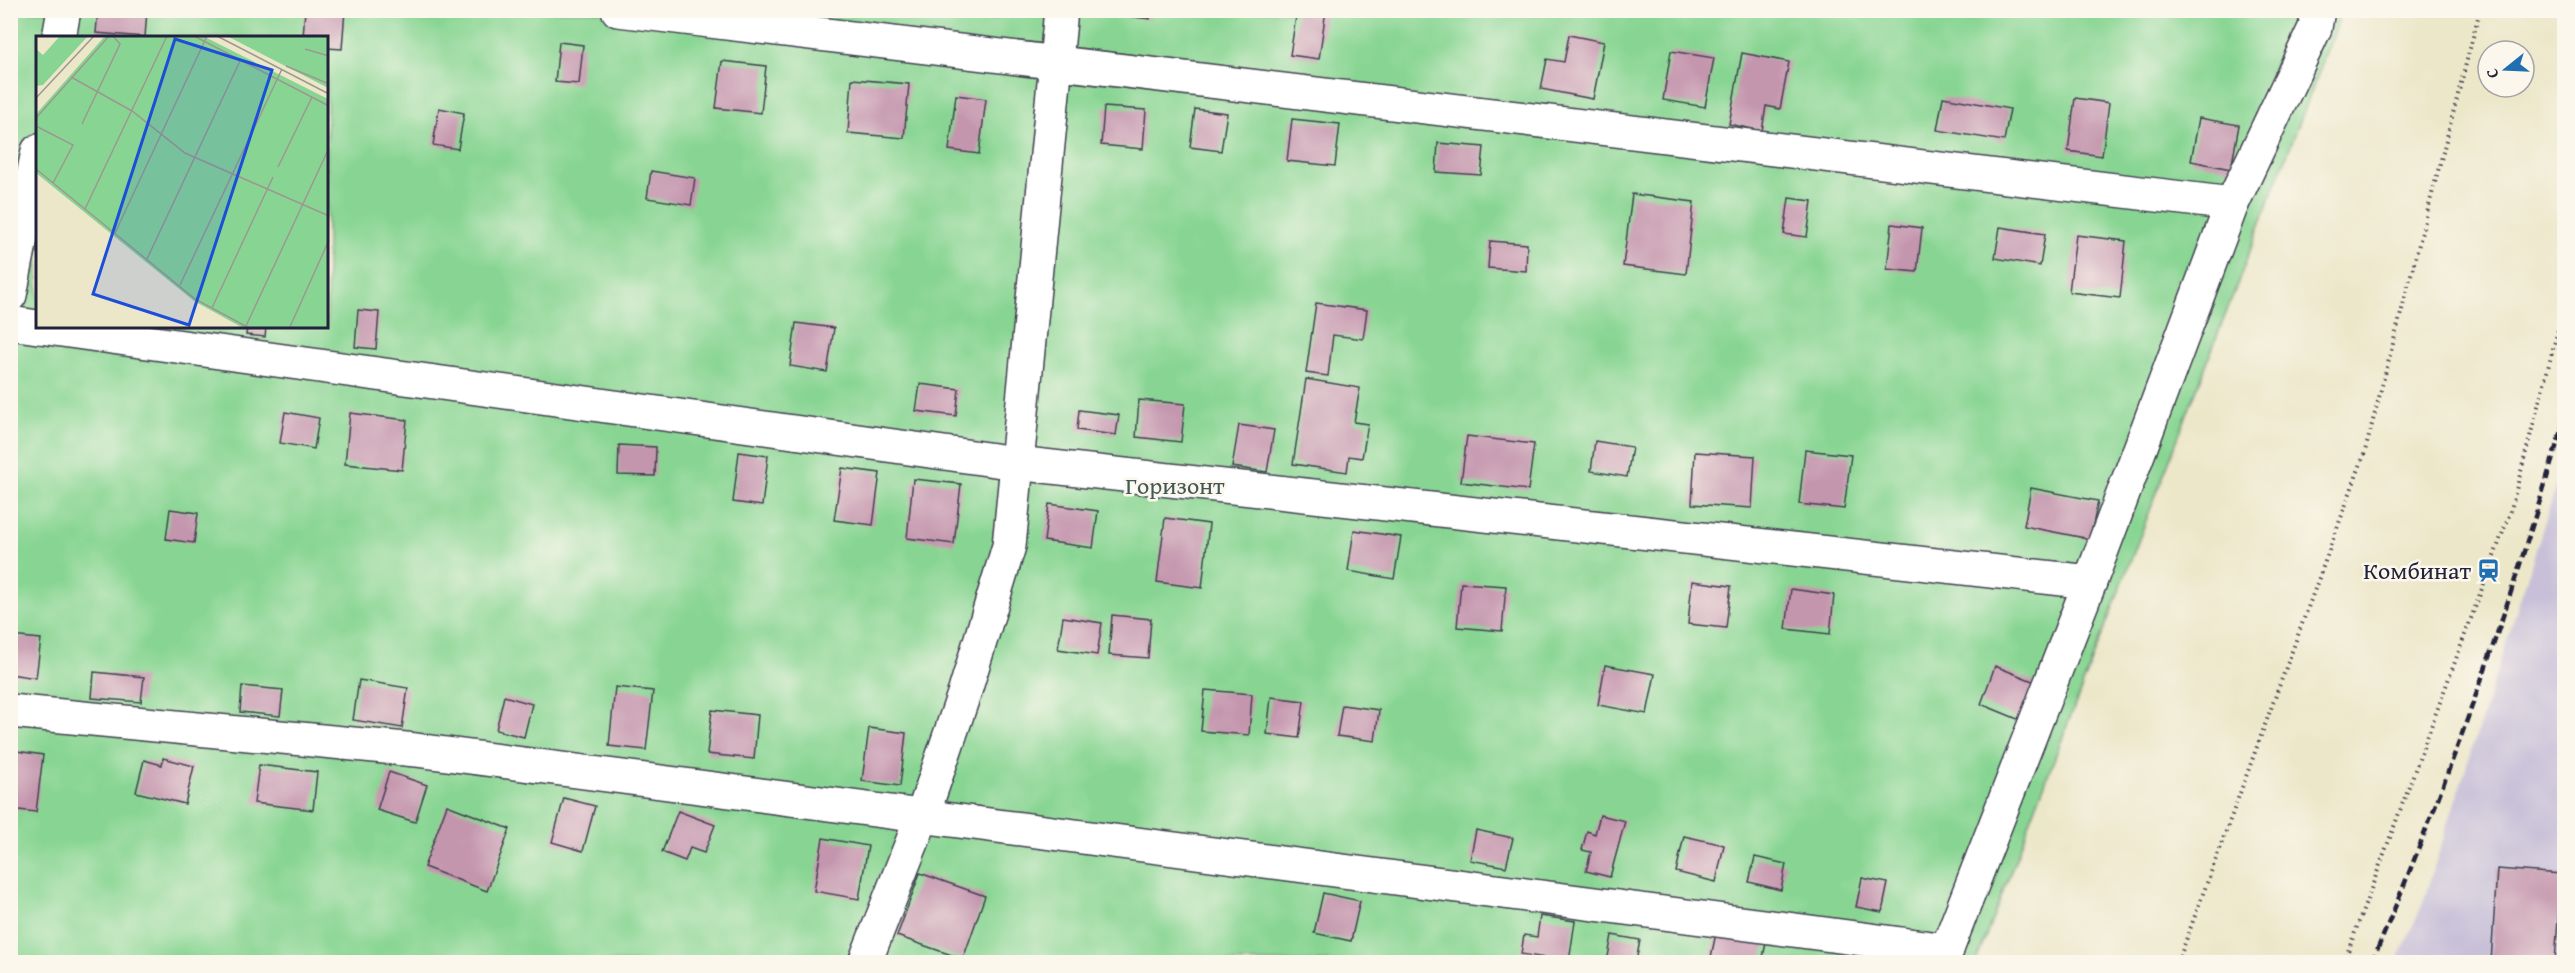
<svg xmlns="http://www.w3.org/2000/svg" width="2575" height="973" font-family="'Gentium Book Plus',serif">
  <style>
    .industrial { fill: #c8c0d8 }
    .green { fill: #88d593; stroke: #557c67; stroke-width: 1.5; fill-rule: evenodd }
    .building { fill: #c496ae }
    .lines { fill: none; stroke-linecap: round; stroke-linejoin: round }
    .minor-casing { stroke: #404050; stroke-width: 36 }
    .path { stroke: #404050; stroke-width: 4; stroke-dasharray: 1.5 4.5; stroke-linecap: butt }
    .minor { stroke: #fff; stroke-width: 33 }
    .rail { stroke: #22223b; stroke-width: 4.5; stroke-dasharray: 9 4.5; stroke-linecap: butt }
    .labels { text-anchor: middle; stroke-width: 5; stroke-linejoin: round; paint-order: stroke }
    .park-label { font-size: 24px; fill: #415855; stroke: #fbf7ec }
    .poi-label { font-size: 24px; fill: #22223b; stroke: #fbf7ec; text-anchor: end }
    .inset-road { fill: none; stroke: #9c9891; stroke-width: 1.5 }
    .view { fill: #1d4ed8; fill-opacity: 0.15; stroke: #1d4ed8; stroke-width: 3 }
    .inset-edge { fill: none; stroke: #22223b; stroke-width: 3 }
  </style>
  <rect width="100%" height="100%" fill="#fbf7ec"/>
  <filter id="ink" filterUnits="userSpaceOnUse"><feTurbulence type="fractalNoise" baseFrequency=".0167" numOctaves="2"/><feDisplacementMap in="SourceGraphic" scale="12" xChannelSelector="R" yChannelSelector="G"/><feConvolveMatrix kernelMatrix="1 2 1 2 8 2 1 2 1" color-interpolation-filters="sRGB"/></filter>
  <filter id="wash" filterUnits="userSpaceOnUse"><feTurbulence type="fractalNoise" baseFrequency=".008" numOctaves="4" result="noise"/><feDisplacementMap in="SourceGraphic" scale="24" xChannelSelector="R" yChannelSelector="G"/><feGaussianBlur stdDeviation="1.35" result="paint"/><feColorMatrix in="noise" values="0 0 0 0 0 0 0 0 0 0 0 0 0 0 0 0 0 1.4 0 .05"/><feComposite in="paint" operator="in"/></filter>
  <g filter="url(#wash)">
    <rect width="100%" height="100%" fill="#ede7ca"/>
    <!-- industrial -->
    <path class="industrial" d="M2564,462V962H2397L2422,905Z"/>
    <!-- green -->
    <path class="green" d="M10,11H2340L2337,25L1976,962H11ZM38,38H327V327H38Z"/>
    <g id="blocks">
      <!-- building -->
      <g class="building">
        <path d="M98,10H147L145,37L96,33Z"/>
        <path d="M305,10H345L342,49L327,48V38H303Z"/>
        <path d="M975,10H1003L1002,18L975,16Z"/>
        <path d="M1102,10H1151L1150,19L1102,13Z"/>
        <path d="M1297,10H1326L1319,59L1290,55Z"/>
        <path d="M1569,35L1604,42L1593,99L1541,89L1547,59L1564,62Z"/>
        <path d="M559,42L583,45L579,84L555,82Z"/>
        <path d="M1671,51L1714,58L1705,107L1663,100Z"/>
        <path d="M1742,53L1789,62L1780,109L1766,106L1762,131L1729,124Z"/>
        <path d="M722,61L766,66L761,113L716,108Z"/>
        <path d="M852,79L909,84L904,138L848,133Z"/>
        <path d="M956,95L986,99L979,154L949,150Z"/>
        <path d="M1943,97L2010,109L2004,141L1937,130Z"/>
        <path d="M2075,98L2109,103L2102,156L2068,151Z"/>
        <path d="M1104,107L1146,110L1143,149L1101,145Z"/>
        <path d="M439,108L464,113L458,149L433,145Z"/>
        <path d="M1195,109L1227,113L1221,151L1190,147Z"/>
        <path d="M2199,118L2239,125L2231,169L2191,161Z"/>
        <path d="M1292,119L1340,124L1335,166L1287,161Z"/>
        <path d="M1438,143L1484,147L1481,175L1436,172Z"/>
        <path d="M651,171L695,178L691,205L647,198Z"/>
        <path d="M1632,194L1694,202L1686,274L1623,266Z"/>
        <path d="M1789,198L1812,201L1807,237L1784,234Z"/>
        <path d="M1892,224L1922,228L1917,272L1887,269Z"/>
        <path d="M2000,227L2045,234L2040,266L1995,258Z"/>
        <path d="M2076,235L2126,241L2120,298L2069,292Z"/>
        <path d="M1490,241L1527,244L1526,271L1488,268Z"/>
        <path d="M1316,303L1367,310L1363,339L1333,335L1328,376L1306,373Z"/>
        <path d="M358,310L379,312L376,349L355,347Z"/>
        <path d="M796,323L834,328L827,372L790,366Z"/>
        <path d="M247,327H266L265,337L246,335Z"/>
        <path d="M1306,379L1360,388L1354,422L1368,424L1362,458L1349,456L1347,472L1293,464Z"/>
        <path d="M920,384L959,389L956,416L916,411Z"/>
        <path d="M1139,400L1185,404L1181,442L1136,437Z"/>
        <path d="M1079,410L1119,415L1116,435L1077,430Z"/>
        <path d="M285,412L319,418L314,449L280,443Z"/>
        <path d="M350,413L407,420L402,470L345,464Z"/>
        <path d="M1239,425L1274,430L1267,472L1232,467Z"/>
        <path d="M1467,436L1534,444L1528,490L1461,482Z"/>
        <path d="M1595,441L1632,447L1627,477L1591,471Z"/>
        <path d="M619,445L656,447L655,476L618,475Z"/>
        <path d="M1805,450L1851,455L1844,509L1799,504Z"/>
        <path d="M739,452L768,456L762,506L733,502Z"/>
        <path d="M1695,452L1755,456L1752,508L1692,504Z"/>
        <path d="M842,468L880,473L873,525L834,520Z"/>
        <path d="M913,479L961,484L954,544L907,538Z"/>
        <path d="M2031,488L2098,501L2090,539L2024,526Z"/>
        <path d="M1049,504L1098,511L1093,548L1044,541Z"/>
        <path d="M170,509L198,513L194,543L166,539Z"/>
        <path d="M1165,518L1209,524L1202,588L1157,582Z"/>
        <path d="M1354,530L1401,537L1394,579L1348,571Z"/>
        <path d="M1692,581L1731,586L1726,628L1688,624Z"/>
        <path d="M1461,583L1506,586L1502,631L1457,627Z"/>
        <path d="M1791,589L1834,595L1830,634L1786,629Z"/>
        <path d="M1112,615L1151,619L1148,658L1109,655Z"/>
        <path d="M1063,617L1102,623L1097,655L1058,649Z"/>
        <path d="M10,636L41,639L36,678L10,674Z"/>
        <path d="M1605,665L1655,674L1647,714L1598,705Z"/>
        <path d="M1995,666L2035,682L2020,720L1981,704Z"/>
        <path d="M94,672L144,677L141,702L92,698Z"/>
        <path d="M359,680L408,688L402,728L353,720Z"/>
        <path d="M242,686L283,690L280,716L240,712Z"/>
        <path d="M615,687L653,691L646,750L609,746Z"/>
        <path d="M1205,690L1252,694L1249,735L1201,731Z"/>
        <path d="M504,696L532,704L524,737L496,730Z"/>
        <path d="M1271,697L1304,701L1299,738L1267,734Z"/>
        <path d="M1342,705L1379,710L1375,741L1337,736Z"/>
        <path d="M712,710L758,715L754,759L707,754Z"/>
        <path d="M869,728L906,733L900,786L862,781Z"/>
        <path d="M10,750L43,755L36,812L10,809Z"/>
        <path d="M163,758L194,766L185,804L136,792L144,760L162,765Z"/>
        <path d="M259,765L317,772L313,810L254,803Z"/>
        <path d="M389,772L427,785L415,822L377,810Z"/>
        <path d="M564,798L595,806L583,851L552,842Z"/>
        <path d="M447,805L510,829L487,891L424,867Z"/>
        <path d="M678,811L715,825L704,853L690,848L685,861L662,852Z"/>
        <path d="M1600,815L1625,821L1610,877L1586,871L1591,852L1582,850L1587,831L1595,834Z"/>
        <path d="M1476,830L1513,838L1506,867L1470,860Z"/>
        <path d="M1684,836L1724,845L1716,882L1676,872Z"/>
        <path d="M823,838L868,846L859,899L814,891Z"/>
        <path d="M1755,857L1786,864L1781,890L1749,882Z"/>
        <path d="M2497,869L2561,874L2555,962H2491Z"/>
        <path d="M920,873L985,896L963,959L897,936Z"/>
        <path d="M1862,878L1888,883L1882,912L1856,907Z"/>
        <path d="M1323,893L1360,901L1351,941L1314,933Z"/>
        <path d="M1540,916L1575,921L1569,962L1521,954L1524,935L1537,937Z"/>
        <path d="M1716,933L1766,943L1762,962H1710Z"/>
        <path d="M1612,935L1640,940L1636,962H1607Z"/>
      </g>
    </g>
  </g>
  <g filter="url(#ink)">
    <use href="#blocks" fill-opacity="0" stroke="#404050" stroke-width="1.5"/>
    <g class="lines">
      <defs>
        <g id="minor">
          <path d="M618,10L2232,204"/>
          <path d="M59,38L64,10"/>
          <path d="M10,295L38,151"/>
          <path d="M10,323L38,327"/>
          <path d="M40,327L1016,463L2090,582"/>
          <path d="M10,711L416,750L1947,950"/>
          <path d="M865,962L922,817L965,691L1009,546L1061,10"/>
          <path d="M1942,962L2090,582L2232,204L2315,28L2318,10"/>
        </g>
      </defs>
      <!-- minor casing -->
      <use href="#minor" class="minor-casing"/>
      <!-- path -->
      <g class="path">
        <path d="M2178,962L2364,455L2480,10"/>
        <path d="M2344,962L2510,513L2564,307"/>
      </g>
      <!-- minor -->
      <use href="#minor" class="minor"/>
      <!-- rail -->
      <path class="rail" d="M2372,962C2448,784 2510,606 2564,420"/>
    </g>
  </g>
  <!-- icons -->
  <defs>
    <symbol id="station-bare" viewBox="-9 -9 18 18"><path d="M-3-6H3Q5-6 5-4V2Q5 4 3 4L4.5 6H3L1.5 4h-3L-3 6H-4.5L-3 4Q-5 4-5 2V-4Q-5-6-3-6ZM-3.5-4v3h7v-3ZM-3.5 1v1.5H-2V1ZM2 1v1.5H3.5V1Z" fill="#1f6fb2" stroke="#fbf7ec" stroke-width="2.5" paint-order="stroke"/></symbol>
  </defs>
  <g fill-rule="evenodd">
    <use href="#station-bare" x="2472" y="554" width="33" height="33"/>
  </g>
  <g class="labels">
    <!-- park labels -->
    <g class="park-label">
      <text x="1175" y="494">Горизонт</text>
    </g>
    <!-- poi labels -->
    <g class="poi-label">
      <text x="2471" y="579">Комбинат</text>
    </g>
  </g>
  <!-- overview -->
  <g transform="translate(36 36)">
    <rect width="292" height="292" fill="#ede7ca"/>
    <path d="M24,0H52L7,49L0,50V13L7,19ZM69,0H167L292,63V292H207L158,265L0,137V78ZM191,0H292V52Z" fill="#88d593"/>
    <path class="inset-road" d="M158,0L293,70M181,0L293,58M269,13L293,20M250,30L293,48M35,41L96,75L149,117L293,180M0,62L58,0M0,82L73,0M46,88L84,8L77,0M0,90L37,109L17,147M242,131L276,61M0,133L159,263L215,293M49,173L131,0M79,197L171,0M111,223L204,25M144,249L246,33M176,272L237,141M210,290L293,112M253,293L293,204"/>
    <path class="view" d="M139,3L236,34L153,289L57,258Z"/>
    <rect width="292" height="292" class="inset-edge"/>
  </g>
  <!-- margin -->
  <rect width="2575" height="973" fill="none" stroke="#fbf7ec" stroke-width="36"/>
  <!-- north arrow -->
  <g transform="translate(2506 69) rotate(252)"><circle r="28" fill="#fbf7ec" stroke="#a4a2a5" stroke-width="1.5"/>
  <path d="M0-4.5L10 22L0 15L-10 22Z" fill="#1f6fb2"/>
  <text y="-9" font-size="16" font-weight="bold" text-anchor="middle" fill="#22223b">С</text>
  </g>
</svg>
